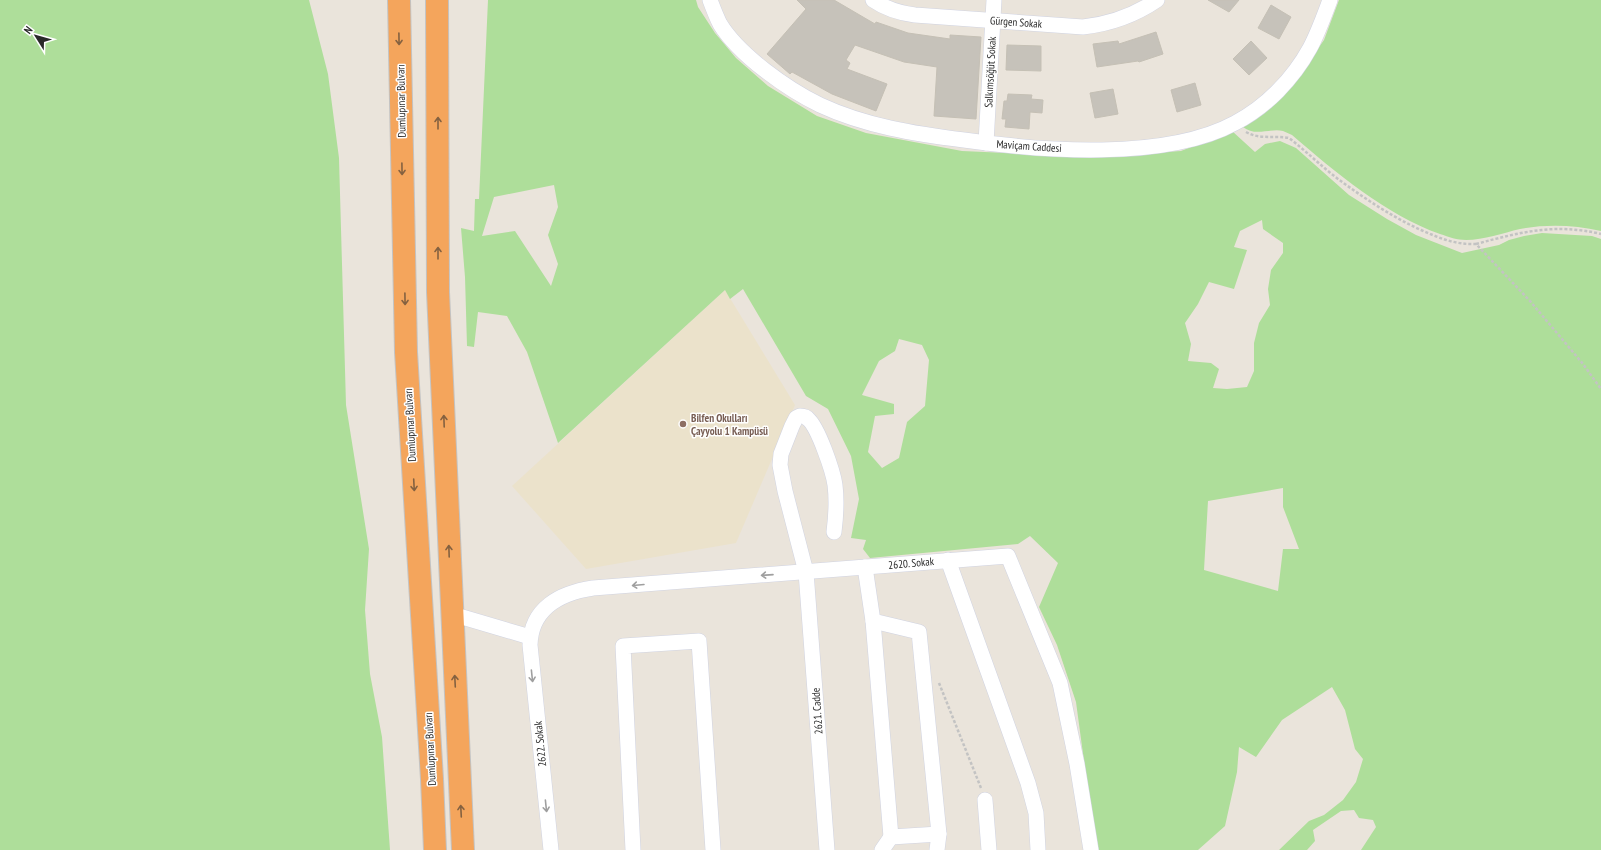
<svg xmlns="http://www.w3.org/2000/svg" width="1601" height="850" font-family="'PT Sans Narrow',sans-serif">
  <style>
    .education { fill: #ebe2cb }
    .green { fill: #aede9a; fill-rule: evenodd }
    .building { fill: #c6c2ba; stroke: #c5c0b5 }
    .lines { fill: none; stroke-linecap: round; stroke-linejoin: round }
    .street-casing { stroke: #d0d3e1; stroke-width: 16 }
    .highway-casing { stroke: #c3c3c3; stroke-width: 24 }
    .path { stroke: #c3c3c3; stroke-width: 2.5; stroke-dasharray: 3 2; stroke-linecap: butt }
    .street { stroke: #fff; stroke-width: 15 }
    .highway { stroke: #f4a55c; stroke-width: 22 }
    .oneway { stroke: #846140 }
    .oneway2 { stroke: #9f9f9f }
    .education-dot { fill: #8d6e63; stroke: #fff; stroke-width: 1.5 }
    .labels { text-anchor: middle; stroke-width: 3; stroke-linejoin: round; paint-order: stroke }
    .street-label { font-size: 11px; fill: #292929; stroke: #fff }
    .education-label { font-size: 11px; font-weight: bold; fill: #785e54; stroke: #fff; text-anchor: start }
  </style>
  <rect width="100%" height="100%" fill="#eae4db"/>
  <!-- education -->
  <path class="education" d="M725,290L795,405L736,543L586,569L512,486Z"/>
  <!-- green -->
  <g class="green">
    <path d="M0,0H309L328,74L339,158L346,405L369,549L365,610L370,674L382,737L390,850H0Z"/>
    <path d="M488,0H696L698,7L715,33L736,58L768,86L817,116L866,133L962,151L1091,157L1181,151L1232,131L1255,152L1265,144L1280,141L1296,148L1349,195L1387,219L1416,235L1462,253L1499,245L1509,240L1524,236L1542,233L1592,236L1601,239V850H1361L1376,827L1373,820L1359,818L1354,810L1341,811L1313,830L1315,841L1307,850H1279L1309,821L1324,815L1343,800L1356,782L1363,759L1355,749L1345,710L1332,687L1282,720L1256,757L1239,747L1237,772L1225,826L1198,850H1096L1076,702L1057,645L1039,607L1058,563L1030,536L1018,544L870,558L863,549L866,540L851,538L859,499L851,456L828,409L806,396L743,289L730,299L725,290L558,443L527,352L507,316L478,312L474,347L467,346L465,277L461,228L474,231L475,199H479ZM554,185L558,207L548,235L558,264L551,286L515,231L482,236L494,197ZM1262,220L1263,229L1283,243V253L1271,270L1268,289L1270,305L1259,323L1254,343V371L1247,387L1227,389L1213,388L1219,369L1211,363L1188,361L1191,344L1185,323L1198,304L1209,282L1234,289L1247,250L1234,247L1240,231ZM899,339L922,345L929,360L925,406L907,422L899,458L882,468L868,452L875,416L894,414V404L862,395L879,361L895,351ZM1283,488V507L1299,549H1283L1278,591L1204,570L1208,501Z"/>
    <path d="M1339,0H1601V231C1574,225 1547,224 1520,229C1503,233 1484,240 1466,240C1457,240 1449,237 1440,234C1386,215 1335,172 1292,135C1289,134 1286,132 1283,131C1270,128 1255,137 1243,127L1296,80L1324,40Z"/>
  </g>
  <!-- building -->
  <g class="building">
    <path d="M797,0H834L875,24L876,22L908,33L950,39V35L981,37L976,119L934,116L937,67L904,62L855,45L846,60L850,63L847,69L887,84L876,111L832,94L792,72L790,74L767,54L806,9Z"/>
    <path d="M1208,0H1239L1229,12Z"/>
    <path d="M1271,5L1291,17L1279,39L1258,28Z"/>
    <path d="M1156,32L1163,54L1139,62L1138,61L1097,67L1093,44L1118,41L1119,44Z"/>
    <path d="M1251,41L1267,58L1249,75L1233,59Z"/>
    <path d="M1007,45L1041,46V71L1006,70Z"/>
    <path d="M1195,83L1201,105L1177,112L1171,90Z"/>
    <path d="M1113,89L1118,114L1095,118L1090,93Z"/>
    <path d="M1008,94L1032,95L1031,99L1043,100L1042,113L1030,112L1029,129L1005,127L1006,119H1002L1004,101H1007Z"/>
  </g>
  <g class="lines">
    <defs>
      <g id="street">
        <path d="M710,0C713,8 716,16 720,24C739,55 787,89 820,105C865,126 915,134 964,140C1041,151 1165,161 1235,123C1266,107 1293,79 1310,48C1318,33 1324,16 1330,0"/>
        <path d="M873,0C886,9 899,13 915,15L1083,27C1110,24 1135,15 1157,0"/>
        <path d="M986,143L994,0"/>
        <path d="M948,560L1028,783L1036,813L1038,850"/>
        <path d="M865,567L873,621L919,632L939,834L937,850"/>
        <path d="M452,614L530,637"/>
        <path d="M873,621L891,837L939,834"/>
        <path d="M985,800L989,850"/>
        <path d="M551,850L530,645C531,608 560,593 593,588L1008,556L1060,683L1077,764L1091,850"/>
        <path d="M633,850L623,646L699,641L713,850"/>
        <path d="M827,850L806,572L785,491L780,465L781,454L792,426L796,418L800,416C803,416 806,416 808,419C818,427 833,471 835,485C837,501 836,516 834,532"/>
        <path d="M882,850L891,837"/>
      </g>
      <g id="highway">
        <path d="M399,0L406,352L432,779L435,850"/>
        <path d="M437,0L438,292L463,850"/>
      </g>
    </defs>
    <!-- street casing -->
    <use href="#street" class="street-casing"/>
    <!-- highway casing -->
    <use href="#highway" class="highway-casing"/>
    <!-- path -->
    <g class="path">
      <path d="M1246,132C1260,140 1274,135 1289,138C1306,151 1321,166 1338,179C1364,198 1392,217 1421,230C1439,238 1456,245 1476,244L1530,301L1583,364L1601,389"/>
      <path d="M1476,244C1521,232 1555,223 1601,234"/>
      <path d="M939,683L981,788"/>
    </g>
    <!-- street -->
    <use href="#street" class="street"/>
    <!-- highway -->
    <use href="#highway" class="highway"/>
  </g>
  <!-- one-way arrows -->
  <defs><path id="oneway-shaft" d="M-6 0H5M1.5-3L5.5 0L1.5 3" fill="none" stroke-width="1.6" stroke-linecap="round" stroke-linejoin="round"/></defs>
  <g class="oneway">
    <use href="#oneway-shaft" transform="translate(399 39) rotate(89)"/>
    <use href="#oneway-shaft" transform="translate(438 123) rotate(-90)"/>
    <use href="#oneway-shaft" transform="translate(402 169) rotate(89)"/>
    <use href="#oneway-shaft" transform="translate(438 253) rotate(-90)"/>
    <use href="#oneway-shaft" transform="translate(405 299) rotate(89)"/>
    <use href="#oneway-shaft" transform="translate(444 421) rotate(-92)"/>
    <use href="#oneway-shaft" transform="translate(414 485) rotate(87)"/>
    <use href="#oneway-shaft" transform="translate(449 551) rotate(-92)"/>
    <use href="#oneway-shaft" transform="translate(455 681) rotate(-93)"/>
    <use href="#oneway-shaft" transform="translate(461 811) rotate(-93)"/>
  </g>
  <g class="oneway2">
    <use href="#oneway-shaft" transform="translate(767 575) rotate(176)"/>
    <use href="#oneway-shaft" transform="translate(638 585) rotate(175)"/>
    <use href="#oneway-shaft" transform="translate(532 676) rotate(84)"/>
    <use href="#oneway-shaft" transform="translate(546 806) rotate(84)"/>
  </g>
  <!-- markers -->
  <circle class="education-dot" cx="683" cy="424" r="4"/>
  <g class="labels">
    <!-- street labels -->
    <g class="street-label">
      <text transform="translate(1016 22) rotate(4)" y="4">Gürgen Sokak</text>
      <text transform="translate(990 72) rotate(-87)" y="4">Salkımsöğüt Sokak</text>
      <text transform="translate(401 101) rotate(-91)" y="4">Dumlupınar Bulvarı</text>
      <text transform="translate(1029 146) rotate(4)" y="4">Maviçam Caddesi</text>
      <text transform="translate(410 425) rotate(-93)" y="4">Dumlupınar Bulvarı</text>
      <text transform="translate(911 563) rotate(-5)" y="4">2620. Sokak</text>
      <text transform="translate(817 711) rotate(-94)" y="4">2621. Cadde</text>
      <text transform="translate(540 744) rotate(-96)" y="4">2622. Sokak</text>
      <text transform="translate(430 749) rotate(-93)" y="4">Dumlupınar Bulvarı</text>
    </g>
    <!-- education labels -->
    <g class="education-label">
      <text x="691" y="422">Bilfen Okulları<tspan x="691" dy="13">Çayyolu 1 Kampüsü</tspan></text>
    </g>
  </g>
  <!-- north arrow -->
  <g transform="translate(36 36) rotate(307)" stroke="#ffffff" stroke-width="3" paint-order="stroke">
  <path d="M0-3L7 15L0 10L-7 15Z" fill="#292929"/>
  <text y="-6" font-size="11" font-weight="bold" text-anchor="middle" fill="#292929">N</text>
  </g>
</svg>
